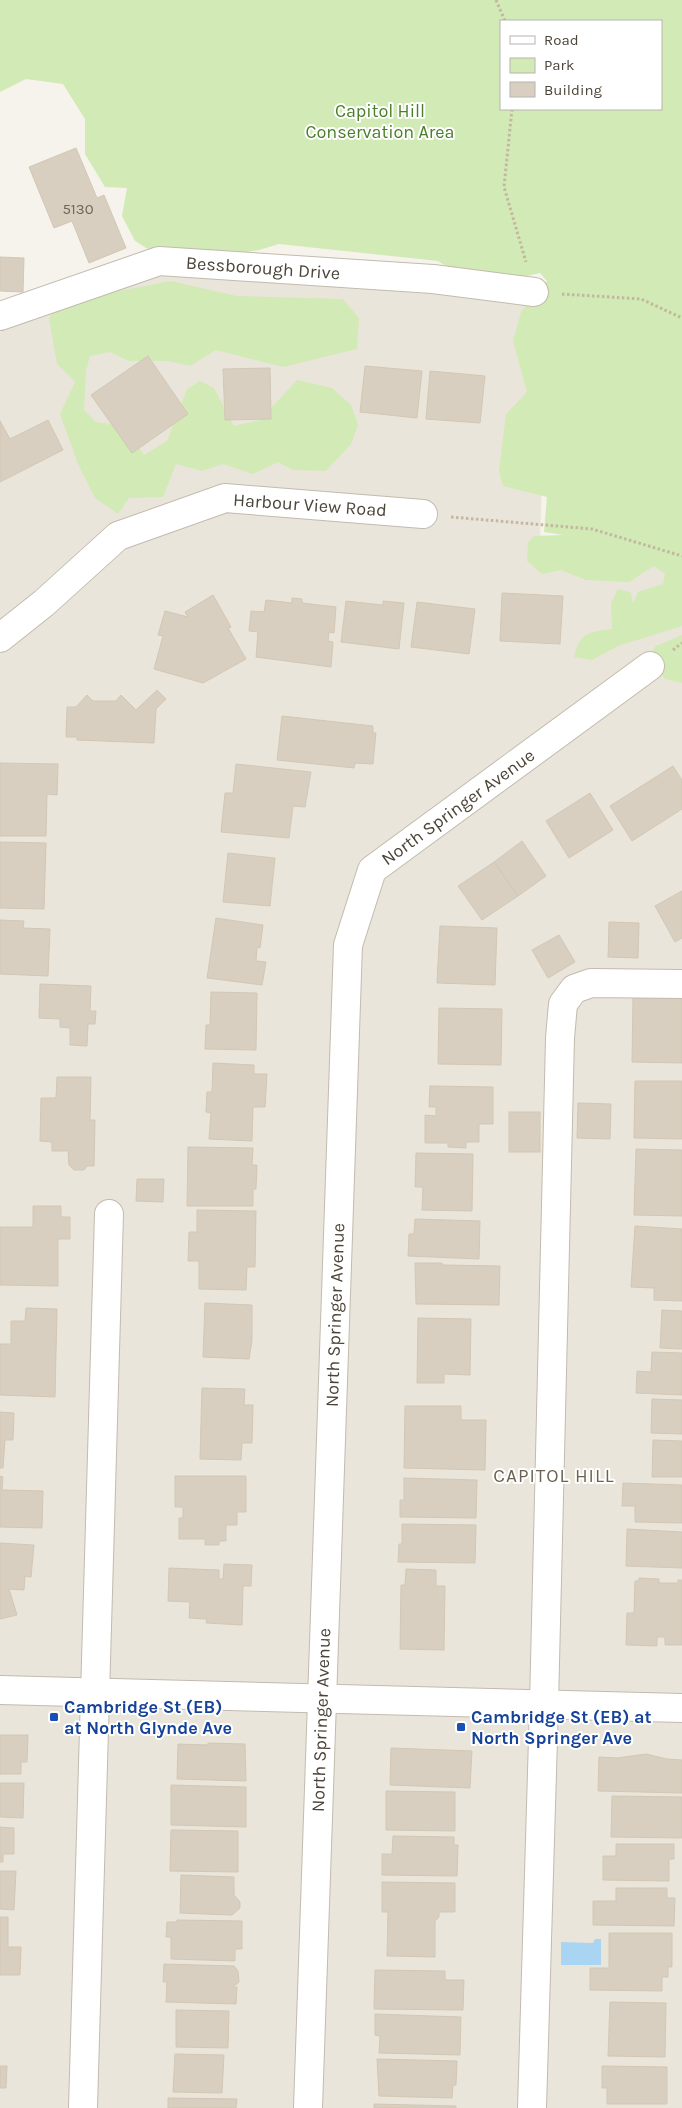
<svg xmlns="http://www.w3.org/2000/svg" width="682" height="2108" font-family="Karla,sans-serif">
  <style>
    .residential { fill: #eae5da }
    .green { fill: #d2eab5; fill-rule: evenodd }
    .water { fill: #a9d4f2 }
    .building { fill: #d8cfc1; stroke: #d3c7b4 }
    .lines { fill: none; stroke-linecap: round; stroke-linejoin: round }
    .minor-casing { stroke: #c2bbae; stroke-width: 30 }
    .path { stroke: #c4b79f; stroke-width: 3; stroke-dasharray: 2.5 2.5; stroke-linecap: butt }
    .minor { stroke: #fff; stroke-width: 28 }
    .transit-dot { fill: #1a4fb4; stroke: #fff; stroke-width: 2 }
    .labels { text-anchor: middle; stroke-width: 4; stroke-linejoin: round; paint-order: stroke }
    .number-label { font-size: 15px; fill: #6e675b }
    .park-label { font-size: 18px; fill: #4a7f2a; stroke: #fff }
    .street-label { font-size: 18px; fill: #4b4439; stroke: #fff }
    .transit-label { font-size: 18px; font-weight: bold; fill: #164399; stroke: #fff; text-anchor: start }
    .neighbourhood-label { font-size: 19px; letter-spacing: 1px; fill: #6e6250; stroke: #fff }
  </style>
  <rect width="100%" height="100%" fill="#f6f3ec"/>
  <!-- residential -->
  <path class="residential" d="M154,252L548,302L540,540L682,555V2108H0V305Z"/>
  <!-- green -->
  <g class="green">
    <path d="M0,0H682V626L618,646L592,660L574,657C580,632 589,632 612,629L611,603L618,589L631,593L633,604L638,592L663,584L665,574L654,566L629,582L586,580L561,570L542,574L527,561L528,542L534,536L563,535L544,532L547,497L503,486L499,471L506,414L527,392L513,341L521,312L547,281L540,273L509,280L460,275L438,261L279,244L259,250L219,256H159L135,241L122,216L127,188L105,187L85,154V119L63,84L26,79L0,92ZM501,21H661V109H501Z"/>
    <path d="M171,281L236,296L343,299L359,318L357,349L283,367L216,350L190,366L169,361H129L110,352L90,356L86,371L84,410L96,422L125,426L144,455L167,441L187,389L200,381L214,388L234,426L260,420L297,380L332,388L351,405L358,425L351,444L326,471L293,470L278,462L253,474L223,464L202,471L176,464L163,497L129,498L118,514L95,498L78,464L60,414L75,382L57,364L49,318L61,302Z"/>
    <path d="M682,635V683L665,679L649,655L656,646Z"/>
  </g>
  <!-- water -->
  <path class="water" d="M595,1939H601V1965H561V1942L593,1943Z"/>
  <!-- building -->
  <g class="building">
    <path d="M76,148L97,198L104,195L126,248L89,263L72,221L54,228L29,167Z"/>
    <path d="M0,257L24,258L23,292L0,291Z"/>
    <path d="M148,356L188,414L132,453L91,395Z"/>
    <path d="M365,366L422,371L417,418L360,412Z"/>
    <path d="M270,368L271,419L225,420L223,369Z"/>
    <path d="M430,371L485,376L480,423L426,419Z"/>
    <path d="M48,420L63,450L0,482V421L10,439Z"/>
    <path d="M502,593L563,596L560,644L500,641Z"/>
    <path d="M213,595L231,627L228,628L246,659L203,683L154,669L163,636L158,635L165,611L188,617L185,612Z"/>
    <path d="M292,598L302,599V603L336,607L334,633L329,632L328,641L333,642L331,667L256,657L258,632L249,631L251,611L264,612L266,600L292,603Z"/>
    <path d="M346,601L383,605V601L404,603L399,649L341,642Z"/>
    <path d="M417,602L475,609L469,654L411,647Z"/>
    <path d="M157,690L166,699L156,709L154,743L77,740V737H66L67,707H76L87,695L93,701H116L121,695L136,710Z"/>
    <path d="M282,716L373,726V733H376L373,764L355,763L354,768L277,760Z"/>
    <path d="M0,763L58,764L57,795L47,794L46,836H0Z"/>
    <path d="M236,764L311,772L305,807L293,806L289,838L221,832L225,793H233Z"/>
    <path d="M673,766L682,780V809L632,841L610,806Z"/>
    <path d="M590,793L613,830L569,858L546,821Z"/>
    <path d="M522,841L546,876L518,896L494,862Z"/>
    <path d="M0,842L46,843L44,909L0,908Z"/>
    <path d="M228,853L275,858L270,906L223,902Z"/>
    <path d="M494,862L518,896L482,920L458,886Z"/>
    <path d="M682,891V938L675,942L655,906Z"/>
    <path d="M216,918L263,925L260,948L257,947L256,961L266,962L262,985L207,978Z"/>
    <path d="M0,920L24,921L23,928L50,929L48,976L0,974Z"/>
    <path d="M609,922L639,923L638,958L608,957Z"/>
    <path d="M440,926L497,928L495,985L437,983Z"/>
    <path d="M559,935L575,962L548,978L532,950Z"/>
    <path d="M40,984L91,986L90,1011H96L95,1024H88L87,1046L70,1045V1028L60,1027V1019L39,1018Z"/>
    <path d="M211,992L257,993L256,1050L205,1049L206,1025H210Z"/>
    <path d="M633,997L682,998V1063L632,1062Z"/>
    <path d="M439,1008L502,1009L501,1065L438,1064Z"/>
    <path d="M213,1063L254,1065V1074H267L265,1107H253L252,1141L209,1139L211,1113L206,1112L207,1092H212Z"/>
    <path d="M57,1077H91L90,1120H95L94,1166H87L84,1170H74L69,1165L68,1153L71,1151H52V1142L40,1141L41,1098H56Z"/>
    <path d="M635,1081H682V1139L634,1138Z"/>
    <path d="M430,1086L493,1087V1124H479V1142H466V1148L448,1147V1143H425V1115L436,1116V1107H429Z"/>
    <path d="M578,1103L611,1104L610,1139L577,1138Z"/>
    <rect x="509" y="1112" width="31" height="40"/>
    <path d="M188,1147L253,1148L252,1165H257L256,1189H253V1206H187Z"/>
    <path d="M636,1149L682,1150V1216L634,1215Z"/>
    <path d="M416,1153L473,1154L472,1211L422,1210L423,1187H415Z"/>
    <path d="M137,1179H164L163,1202L136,1201Z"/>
    <path d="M33,1206H61V1217H70V1239H58V1286L0,1285V1227H33Z"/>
    <path d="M197,1210L256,1211L255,1267H247L246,1290L199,1289V1261H188L189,1232H197Z"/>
    <path d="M415,1219L480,1221L479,1259L408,1256L409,1234H414Z"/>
    <path d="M635,1226L682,1229V1301L654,1300V1288L631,1287Z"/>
    <path d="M415,1263H442V1265L500,1266L499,1305L416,1304Z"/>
    <path d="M205,1303L252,1305V1341L249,1359L203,1357Z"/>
    <path d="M26,1308L57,1309L55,1397L0,1395V1344H11V1321H25Z"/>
    <path d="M662,1310L682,1311V1349L660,1348Z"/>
    <path d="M418,1318L471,1319L470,1375L444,1374V1383H417Z"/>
    <path d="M652,1352L682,1353V1395L636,1393L637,1371L651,1372Z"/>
    <path d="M202,1388L245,1389L244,1405H253L252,1443H242L241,1460L200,1459Z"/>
    <path d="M652,1399L682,1400V1434L651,1433Z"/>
    <path d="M405,1406H461V1420H486L485,1470L404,1468Z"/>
    <path d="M0,1412L14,1413L13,1440H5L3,1468H0Z"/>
    <path d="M653,1440L682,1441V1477H652Z"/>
    <path d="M0,1476L3,1477L2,1490L43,1491L42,1528L0,1527Z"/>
    <path d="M175,1476H246V1512H237V1525H226V1541H219V1545H205V1539H179V1518H183V1507H175Z"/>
    <path d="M404,1478L477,1480L476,1518L400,1517V1500H404Z"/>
    <path d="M623,1483L682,1485V1523L635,1522V1506H622Z"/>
    <path d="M402,1524L476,1525L475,1563L398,1562L399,1544H402Z"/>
    <path d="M627,1529L682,1532V1568L626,1566Z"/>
    <path d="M0,1543L34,1545L31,1577L25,1576L24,1590L9,1589L17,1615L0,1619Z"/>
    <path d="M224,1564L252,1565L251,1586H243L242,1625L206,1623L207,1619L189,1618L190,1602L168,1601L169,1568L219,1570V1579H223Z"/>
    <path d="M406,1569L436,1570V1586H445L444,1650L400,1649L401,1585H405Z"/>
    <path d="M639,1578L659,1579V1583H678V1580H682V1645H665V1637H657V1646L626,1645L627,1613H634L635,1581H639Z"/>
    <path d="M0,1735H28L27,1762H21V1774H0Z"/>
    <path d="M208,1743L245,1744L246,1781L177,1779L178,1744L208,1745Z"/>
    <path d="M391,1748L472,1751L470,1788L390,1785Z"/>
    <path d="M646,1754L667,1759L682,1760V1793L598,1791L599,1757L617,1758Z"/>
    <path d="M0,1783H24L23,1818L0,1817Z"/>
    <path d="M171,1785L246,1787V1827L171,1825Z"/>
    <path d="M386,1791L455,1792V1831L386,1830Z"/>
    <path d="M612,1796L682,1797V1838L611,1837Z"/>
    <path d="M0,1827L14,1828V1854H3V1862H0Z"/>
    <path d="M171,1830L238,1831V1872L170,1871Z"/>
    <path d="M393,1836L454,1837V1845H458L457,1876L382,1875V1854H392Z"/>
    <path d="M616,1844H674V1859H669V1881L603,1880V1856H616Z"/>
    <path d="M0,1871H16L14,1910L0,1909Z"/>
    <path d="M181,1875L234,1877V1895L240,1902V1908L232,1915L180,1913Z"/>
    <path d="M382,1882L455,1883V1912H439V1917L435,1921V1957L387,1956L388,1912H382Z"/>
    <path d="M616,1888H667V1898H675L674,1926L593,1925V1901H616Z"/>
    <path d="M0,1917H8V1947H21L20,1975H0Z"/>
    <path d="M177,1920L242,1921V1949H235V1961L171,1959V1937H166L167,1922H177Z"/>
    <path d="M609,1933H672V1967H668V1977H662V1991L590,1990V1968H609Z"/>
    <path d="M164,1964L234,1966L238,1971L239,1982L233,1987H237L236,2004L166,2002L167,1982H163Z"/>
    <path d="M375,1970L445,1971V1980H464L463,2010L374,2009Z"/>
    <path d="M610,2002L666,2003L665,2057L608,2056Z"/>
    <path d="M176,2010L229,2011L228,2048L176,2047Z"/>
    <path d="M375,2014L461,2017L460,2055L379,2053L380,2036L375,2035Z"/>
    <path d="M175,2054L224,2055L222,2093L173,2092Z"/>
    <path d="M377,2059L457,2061L456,2085H453L452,2098L379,2096Z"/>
    <path d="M0,2066H7L6,2088H0Z"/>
    <path d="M602,2066L667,2067V2104H607V2088H602Z"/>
    <path d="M168,2098L237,2099L236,2108H168Z"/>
    <path d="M374,2104L456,2106V2108H374Z"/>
  </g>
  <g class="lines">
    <defs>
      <g id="minor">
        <path d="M0,316L159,261L433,279L534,292"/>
        <path d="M0,638L44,603L118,536L225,498L423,514"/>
        <path d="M0,1690L682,1708"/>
        <path d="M83,2108L109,1214"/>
        <path d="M308,2108L348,945L372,870L650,666"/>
        <path d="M532,2108L544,1705L560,1038L563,1004L574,989L591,983L682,984"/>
      </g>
    </defs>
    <!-- minor casing -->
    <use href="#minor" class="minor-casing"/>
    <!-- path -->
    <g class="path">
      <path d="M496,0L505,21"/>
      <path d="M512,109L504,187L526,262"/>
      <path d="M562,294L641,299L682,318"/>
      <path d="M451,517L592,529L682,556"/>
      <path d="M673,650L682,643"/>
    </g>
    <!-- minor -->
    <use href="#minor" class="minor"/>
  </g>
  <!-- markers -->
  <g class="transit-dot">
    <rect x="49" y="1712" width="10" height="10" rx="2.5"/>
    <rect x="456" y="1722" width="10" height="10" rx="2.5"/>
  </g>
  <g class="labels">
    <!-- number labels -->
    <g class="number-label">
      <text x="78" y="214">5130</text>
    </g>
    <!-- park labels -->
    <g class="park-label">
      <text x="380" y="117">Capitol Hill<tspan x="380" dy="21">Conservation Area</tspan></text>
    </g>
    <!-- street labels -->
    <g class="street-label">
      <text transform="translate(263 268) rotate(4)" y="6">Bessborough Drive</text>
      <text transform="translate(310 505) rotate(4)" y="6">Harbour View Road</text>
      <text transform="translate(458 807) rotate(-36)" y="6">North Springer Avenue</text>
      <text transform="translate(335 1315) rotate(-88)" y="6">North Springer Avenue</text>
      <text transform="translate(321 1720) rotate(-88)" y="6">North Springer Avenue</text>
    </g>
    <!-- transit labels -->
    <g class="transit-label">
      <text x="64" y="1713">Cambridge St (EB)<tspan x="64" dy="21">at North Glynde Ave</tspan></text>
      <text x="471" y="1723">Cambridge St (EB) at<tspan x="471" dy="21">North Springer Ave</tspan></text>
    </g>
    <!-- neighbourhood labels -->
    <g class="neighbourhood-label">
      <text x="554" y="1482">CAPITOL HILL</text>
    </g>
  </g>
  <!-- legend -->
  <rect x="500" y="20" width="162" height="90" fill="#ffffff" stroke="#b7b4b0"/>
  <rect x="510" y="36" width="25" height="8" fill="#ffffff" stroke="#b7b4b0"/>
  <text x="544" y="45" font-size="15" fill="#4b4439">Road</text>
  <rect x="510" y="58" width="25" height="15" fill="#d2eab5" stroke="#b7b4b0"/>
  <text x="544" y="70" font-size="15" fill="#4b4439">Park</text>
  <rect x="510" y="82" width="25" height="15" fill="#d8cfc1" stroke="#b7b4b0"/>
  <text x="544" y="95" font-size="15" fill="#4b4439">Building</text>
</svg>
